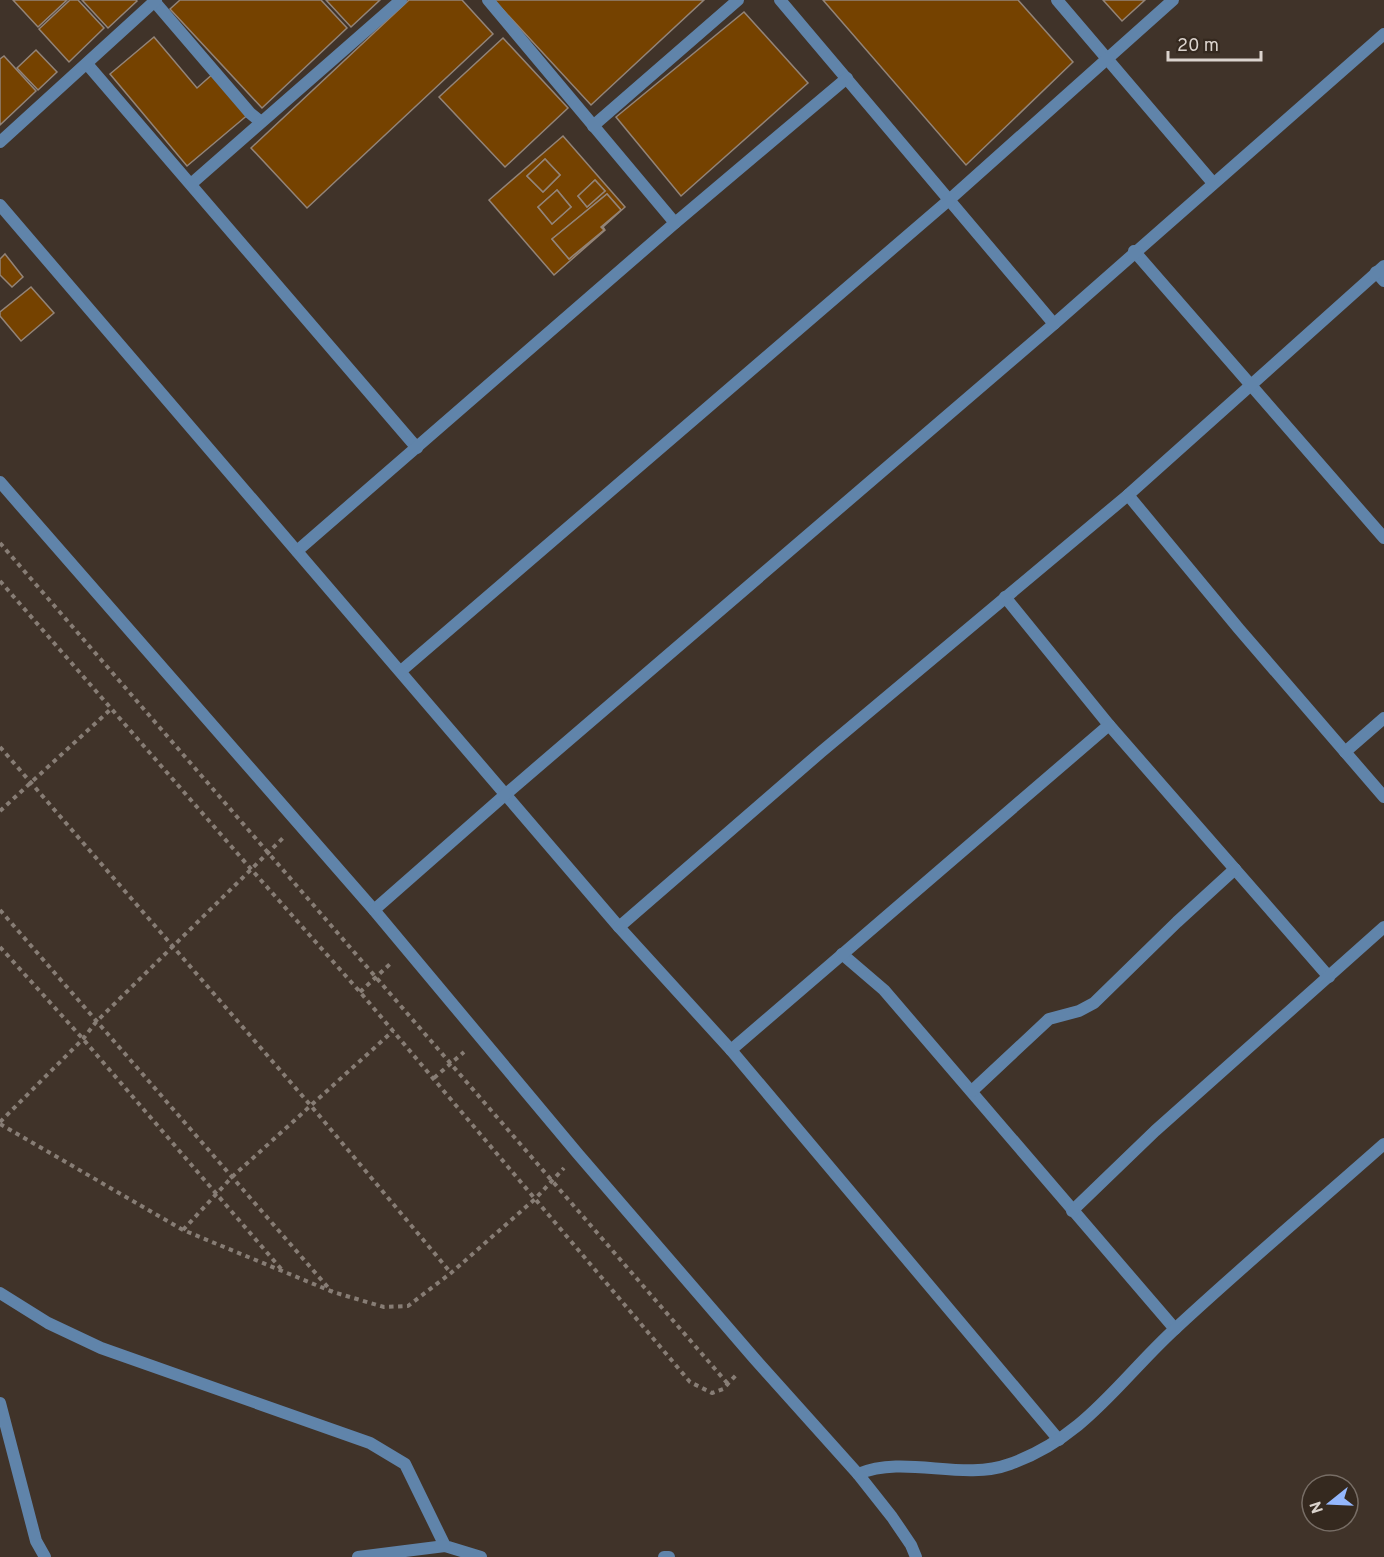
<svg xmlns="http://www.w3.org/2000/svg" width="1384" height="1557" font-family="Overpass,sans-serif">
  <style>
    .building { fill: #754200; stroke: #938478; stroke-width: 1.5; fill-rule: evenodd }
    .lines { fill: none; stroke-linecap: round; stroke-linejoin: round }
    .path { stroke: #877d75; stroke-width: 4; stroke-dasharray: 4.5 4.5; stroke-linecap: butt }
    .lane { stroke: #6084aa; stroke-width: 12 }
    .street { stroke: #6084aa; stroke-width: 12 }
  </style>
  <rect width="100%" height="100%" fill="#403329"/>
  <!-- building -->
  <g class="building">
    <path d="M13,0H67L38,27Z"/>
    <path d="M70,0H78L104,28L69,62L39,29Z"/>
    <path d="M82,0H136L137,1L108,28Z"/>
    <path d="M180,0H321L347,28L262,108L170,9Z"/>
    <path d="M326,0H380L351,27Z"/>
    <path d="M409,0H462L493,34L307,208L251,148Z"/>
    <path d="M494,0H704L591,105Z"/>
    <path d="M823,0H1018L1073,62L966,165Z"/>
    <path d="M1103,0H1145L1122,21Z"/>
    <path d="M744,12L808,83L681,196L616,117Z"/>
    <path d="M154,37L197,88L215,72L250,113L187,166L110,74Z"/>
    <path d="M503,38L568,108L505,167L439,97Z"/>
    <path d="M36,50L57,72L38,90L17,68Z"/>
    <path d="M4,56L36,91L0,125V59Z"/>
    <path d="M563,136L625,207L603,227L605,230L554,275L489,200ZM545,159L560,175L543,192L527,176ZM595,180L605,191L587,207L578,196ZM557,190L571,207L552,224L538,207ZM607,194L621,210L601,227L604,230L569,259L552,239Z"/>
    <path d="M545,159L560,175L543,192L527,176Z"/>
    <path d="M595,180L605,191L587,207L578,196Z"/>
    <path d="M557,190L571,207L552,224L538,207Z"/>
    <path d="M607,194L621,210L601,227L604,230L569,259L552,239Z"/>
    <path d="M5,254L23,277L12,287L0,275V259Z"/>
    <path d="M31,287L54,313L21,341L0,316V312Z"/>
  </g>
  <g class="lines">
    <!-- path -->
    <g class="path">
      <path d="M0,543L728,1384"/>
      <path d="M0,581L251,869L360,992L690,1382L712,1393L723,1389L738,1373"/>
      <path d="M0,747L312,1107L451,1273"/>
      <path d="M0,811L111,709"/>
      <path d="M0,910L332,1292"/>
      <path d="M0,947L83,1039L282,1270"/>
      <path d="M360,992L390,964"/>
      <path d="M434,1078L464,1052"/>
      <path d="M0,1122L83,1039L96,1022L283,838"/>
      <path d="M0,1124L183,1230L333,1292L384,1307L408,1306L451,1273L535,1199L564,1168"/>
      <path d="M183,1230L232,1177L393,1031"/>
    </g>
    <!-- lane -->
    <g class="lane">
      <path d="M0,1293L48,1323L101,1348L370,1443L405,1464L445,1546L481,1557"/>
      <path d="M0,1403L36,1541L45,1557"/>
      <path d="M358,1557L445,1546"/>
      <path d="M664,1557H669"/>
    </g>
    <!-- street -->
    <g class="street">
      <path d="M488,0L675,223"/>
      <path d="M780,0L1054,324"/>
      <path d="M1057,0L1213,183"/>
      <path d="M154,1L250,113L261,122"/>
      <path d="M87,64L417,448"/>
      <path d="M593,126L738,0"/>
      <path d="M0,142L156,0"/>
      <path d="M191,184L401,0"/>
      <path d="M0,205L619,927L731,1050L1059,1440"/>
      <path d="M1134,251L1384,538"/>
      <path d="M1376,272L1384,281"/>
      <path d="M0,482L374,910L578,1154L754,1358L858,1474L892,1517L911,1545L916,1557"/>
      <path d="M1128,495L1239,629L1384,797"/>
      <path d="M297,551L675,223L847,78"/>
      <path d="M1005,597L1109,725L1329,977"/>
      <path d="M401,671L949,200L1173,0"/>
      <path d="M1345,752L1384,718"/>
      <path d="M374,910L506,794L1054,324L1384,34"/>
      <path d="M619,927L821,752L1128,495L1384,266"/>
      <path d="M842,954L884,990L1175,1329"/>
      <path d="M731,1050L1109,725"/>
      <path d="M972,1091L1049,1019L1079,1011L1094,1003L1177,922L1235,869"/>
      <path d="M1072,1211L1155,1131L1384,927"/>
      <path d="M858,1474C906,1454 961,1482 1010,1464C1086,1437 1120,1379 1176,1328C1244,1265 1315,1205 1384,1144"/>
    </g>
  </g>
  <!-- north arrow -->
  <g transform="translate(1330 1503) rotate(252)"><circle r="28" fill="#35291f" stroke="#776d65" stroke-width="1.5"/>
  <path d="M0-4.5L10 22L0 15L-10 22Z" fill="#94b7fd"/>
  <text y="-9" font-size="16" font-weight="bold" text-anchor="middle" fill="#dbd3cd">N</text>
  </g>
  <!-- scale -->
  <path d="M1168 51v9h93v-9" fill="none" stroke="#dbd3cd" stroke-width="3"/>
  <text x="1177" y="51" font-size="18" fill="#dbd3cd" stroke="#35291f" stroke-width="4.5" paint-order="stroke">20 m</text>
</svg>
